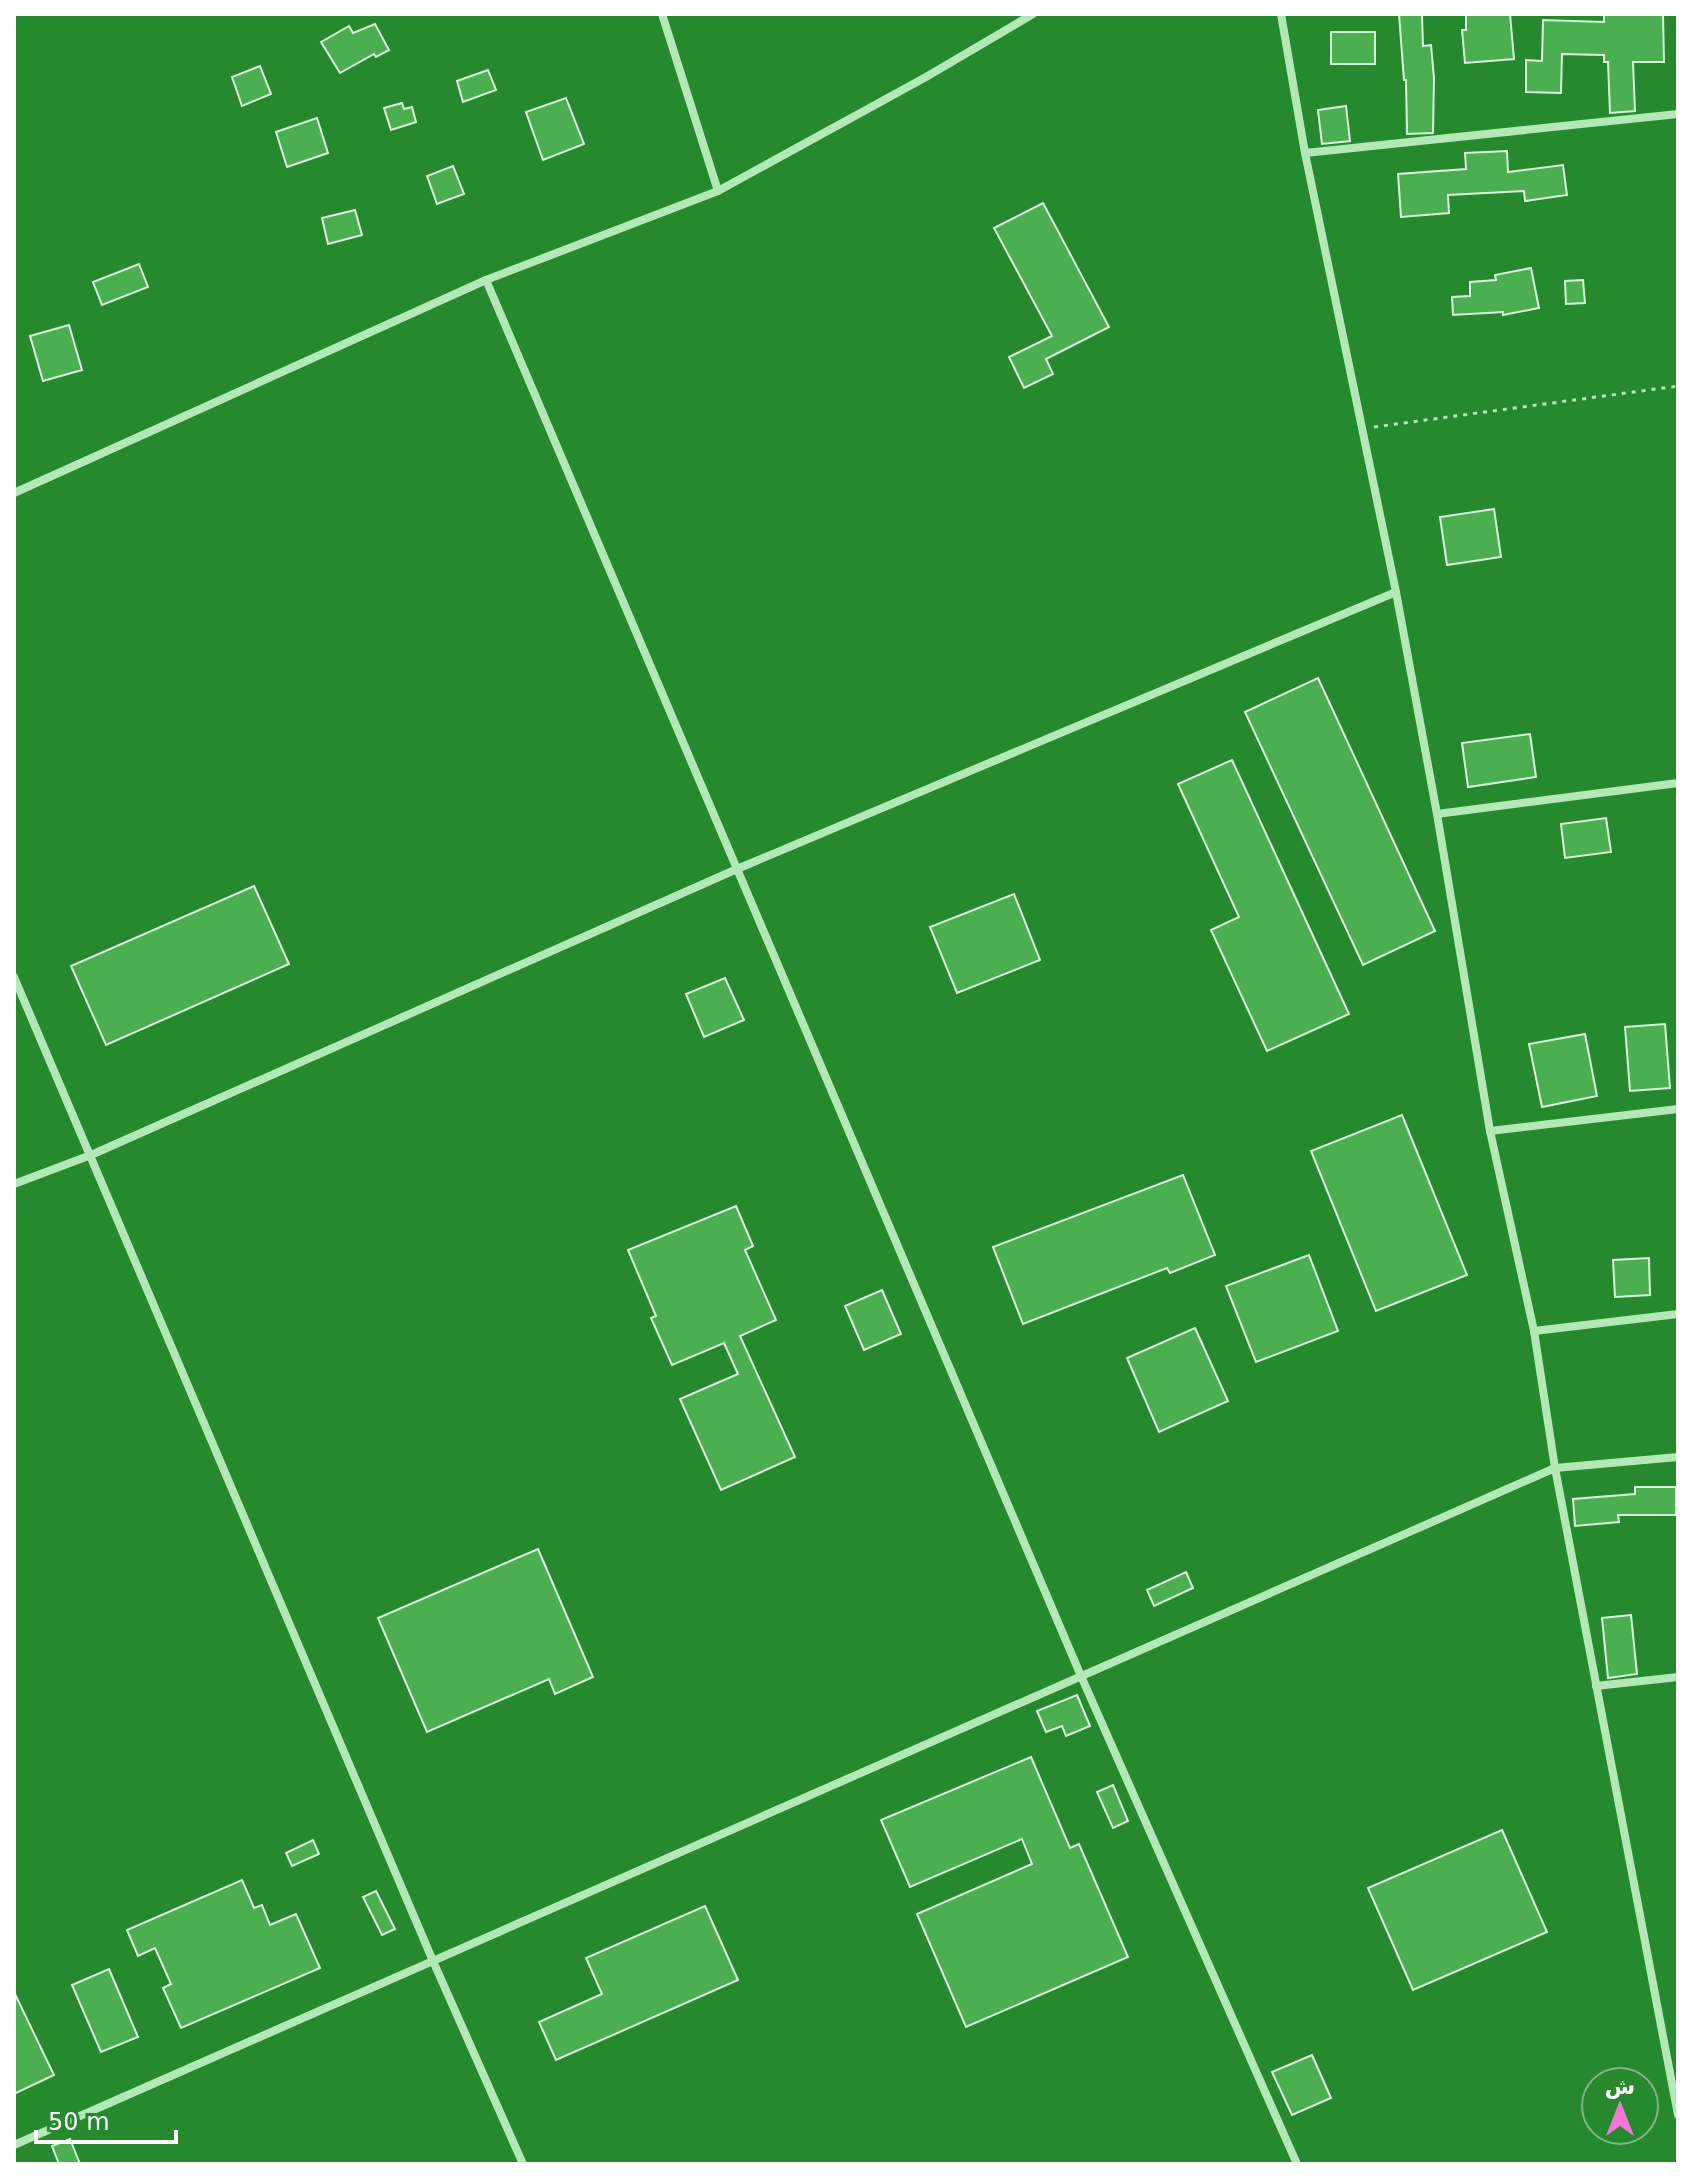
<svg xmlns="http://www.w3.org/2000/svg" width="1692" height="2178" font-family="'DejaVu Sans',Vazirmatn,sans-serif">
  <style>
    .building { fill: #4baf51; stroke: #d7f7d9; stroke-width: 2 }
    .lines { fill: none; stroke-linecap: round; stroke-linejoin: round }
    .path { stroke: #b3e9b7; stroke-width: 3; stroke-dasharray: 4 6; stroke-linecap: butt }
    .minor { stroke: #b3e9b7; stroke-width: 8 }
  </style>
  <rect width="100%" height="100%" fill="#26892e"/>
  <!-- building -->
  <g class="building">
    <path d="M1399,14H1422L1423,46L1431,45L1434,78L1433,133L1407,134L1406,80H1404Z"/>
    <path d="M1466,14H1510L1514,59L1465,63L1462,30H1466Z"/>
    <path d="M1604,14H1663L1664,62H1633L1635,111L1610,113L1608,62H1604V55L1562,54L1561,93L1526,92V60L1542,61L1543,20L1604,22Z"/>
    <path d="M375,24L389,50L376,57L374,54L340,73L321,42L349,26L353,33Z"/>
    <rect x="1331" y="32" width="44" height="32"/>
    <path d="M260,66L271,94L242,106L232,77Z"/>
    <path d="M488,70L496,90L463,102L457,81Z"/>
    <path d="M566,98L584,144L543,160L526,112Z"/>
    <path d="M402,103L404,109L412,107L416,122L391,130L384,108Z"/>
    <path d="M1346,106L1350,141L1322,144L1318,110Z"/>
    <path d="M317,118L328,153L287,167L276,132Z"/>
    <path d="M1507,151L1508,172L1563,165L1567,195L1525,201L1524,191L1448,195L1449,213L1401,217L1398,174L1466,169L1465,153Z"/>
    <path d="M453,166L464,194L437,204L427,176Z"/>
    <path d="M1043,203L1109,327L1046,359L1053,374L1024,388L1009,357L1052,336L994,228Z"/>
    <path d="M355,210L362,235L328,244L322,218Z"/>
    <path d="M139,264L148,287L102,305L93,282Z"/>
    <path d="M1531,268L1539,308L1503,315V312L1453,315L1452,297L1470,296V282L1496,280L1495,275Z"/>
    <path d="M1583,280L1585,303L1566,304L1565,281Z"/>
    <path d="M69,325L82,370L43,381L30,336Z"/>
    <path d="M1494,509L1501,557L1447,565L1440,517Z"/>
    <path d="M1318,678L1435,931L1363,965L1245,712Z"/>
    <path d="M1530,734L1536,777L1468,787L1462,743Z"/>
    <path d="M1232,760L1349,1014L1267,1051L1211,930L1239,917L1178,784Z"/>
    <path d="M1606,818L1611,852L1565,858L1561,824Z"/>
    <path d="M254,886L289,964L106,1045L71,966Z"/>
    <path d="M1014,894L1040,960L957,993L930,927Z"/>
    <path d="M725,978L744,1020L704,1037L686,994Z"/>
    <path d="M1665,1024L1670,1088L1630,1091L1625,1027Z"/>
    <path d="M1585,1034L1597,1096L1542,1107L1529,1044Z"/>
    <path d="M1402,1115L1467,1275L1376,1311L1311,1151Z"/>
    <path d="M1183,1175L1215,1255L1170,1273L1167,1268L1023,1324L993,1247Z"/>
    <path d="M736,1206L753,1246L745,1250L776,1320L740,1336L795,1457L721,1490L680,1399L738,1374L724,1343L672,1365L651,1318L656,1316L628,1250Z"/>
    <path d="M1309,1255L1338,1331L1256,1362L1226,1286Z"/>
    <path d="M1649,1258L1650,1295L1615,1297L1613,1260Z"/>
    <path d="M882,1290L901,1334L864,1350L845,1306Z"/>
    <path d="M1195,1328L1228,1401L1159,1432L1127,1358Z"/>
    <path d="M1635,1487H1676V1515H1618L1619,1522L1575,1526L1573,1499L1635,1494Z"/>
    <path d="M538,1549L593,1677L555,1694L549,1679L427,1732L378,1618Z"/>
    <path d="M1186,1572L1193,1588L1154,1606L1147,1590Z"/>
    <path d="M1631,1615L1637,1674L1608,1678L1602,1618Z"/>
    <path d="M1077,1695L1090,1726L1066,1736L1062,1726L1046,1732L1037,1711Z"/>
    <path d="M1031,1757L1070,1848L1079,1844L1128,1957L966,2027L917,1914L1032,1864L1022,1839L910,1887L881,1820Z"/>
    <path d="M1113,1785L1128,1821L1113,1828L1097,1792Z"/>
    <path d="M1502,1830L1547,1932L1413,1990L1368,1888Z"/>
    <path d="M313,1840L319,1854L292,1866L286,1853Z"/>
    <path d="M242,1880L254,1908L262,1905L270,1925L296,1914L320,1968L181,2028L163,1988L171,1984L155,1948L138,1956L127,1930Z"/>
    <path d="M376,1891L395,1929L382,1935L363,1897Z"/>
    <path d="M705,1906L738,1980L556,2060L539,2022L602,1994L586,1958Z"/>
    <path d="M109,1969L138,2037L101,2052L72,1985Z"/>
    <path d="M14,1992L54,2075L14,2094Z"/>
    <path d="M1312,2055L1331,2098L1292,2115L1272,2072Z"/>
    <path d="M70,2139L80,2164H59L52,2146Z"/>
  </g>
  <g class="lines">
    <!-- path -->
    <path class="path" d="M1374,427L1678,386"/>
    <!-- minor -->
    <g class="minor">
      <path d="M662,14L718,191"/>
      <path d="M1281,14L1305,153L1396,592L1437,814L1490,1131L1534,1331L1555,1468L1678,2115"/>
      <path d="M1305,153L1678,114"/>
      <path d="M486,280L1081,1676L1297,2164"/>
      <path d="M14,493L486,280L718,191L926,77L1033,14"/>
      <path d="M1437,814L1678,783"/>
      <path d="M14,977L433,1961L523,2164"/>
      <path d="M1490,1131L1678,1109"/>
      <path d="M14,1184L91,1155L737,869L1396,592"/>
      <path d="M1534,1331L1678,1314"/>
      <path d="M1596,1686L1678,1677"/>
      <path d="M14,2145L1555,1468L1678,1457"/>
    </g>
  </g>
  <!-- border -->
  <rect width="1692" height="2178" fill="none" stroke="#ffffff" stroke-width="32"/>
  <!-- north arrow -->
  <g transform="translate(1620 2106)"><circle r="38" fill="#26892e" stroke="#7db882" stroke-width="2"/>
  <path d="M0-6L14 30L0 20L-14 30Z" fill="#f278d7"/>
  <text y="-12" font-size="22" font-weight="bold" text-anchor="middle" fill="#ffffff">ش</text>
  </g>
  <!-- scale -->
  <path d="M36 2130v12h140v-12" fill="none" stroke="#ffffff" stroke-width="4"/>
  <text x="48" y="2130" font-size="24" fill="#ffffff" stroke="#26892e" stroke-width="6" paint-order="stroke">50 m</text>
</svg>
